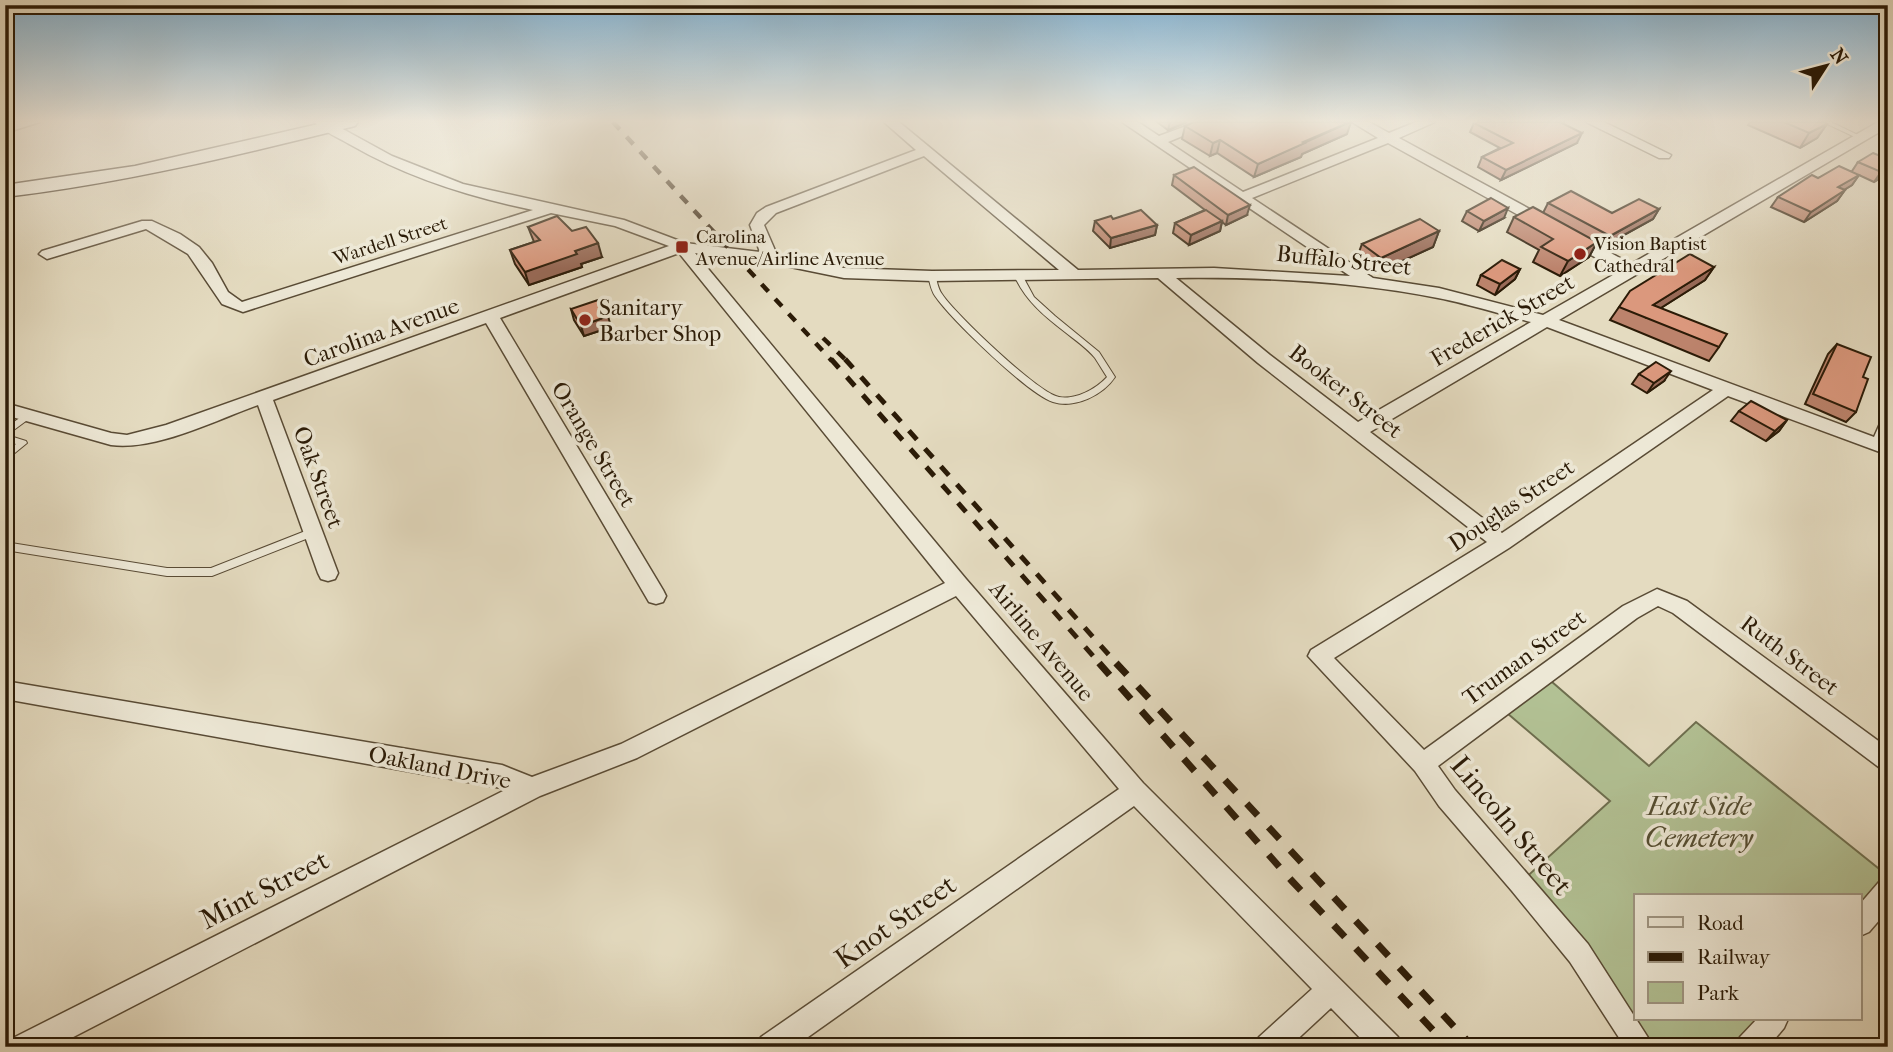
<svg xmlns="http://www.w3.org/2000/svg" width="1893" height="1052" font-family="'IM FELL French Canon',serif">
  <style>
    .green { fill: #b2c194; stroke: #6e6e4e; stroke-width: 2 }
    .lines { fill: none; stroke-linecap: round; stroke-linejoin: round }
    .service-casing { stroke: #594b35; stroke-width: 2 }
    .minor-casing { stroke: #594b35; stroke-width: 3 }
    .secondary-casing { stroke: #2b1b07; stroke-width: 3 }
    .service { fill: #ede8d6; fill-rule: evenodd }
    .minor { fill: #ede8d6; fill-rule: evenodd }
    .secondary { fill: #ede8d6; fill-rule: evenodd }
    .rail-far2 { stroke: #2b1b07; stroke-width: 4.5; stroke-dasharray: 10 10; stroke-linecap: butt }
    .rail-far1 { stroke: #2b1b07; stroke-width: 5; stroke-dasharray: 12 12; stroke-linecap: butt }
    .rail { stroke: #2b1b07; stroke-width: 7; stroke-dasharray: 16 16; stroke-linecap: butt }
    .wall { fill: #bc836c; stroke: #2b1b07; stroke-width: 2 }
    .shaded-wall { fill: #996a58; stroke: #2b1b07; stroke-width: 2 }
    .building { fill: #db987d; stroke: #2b1b07; stroke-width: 2 }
    .poi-dot { fill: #8f2418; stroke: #ede8d6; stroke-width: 2.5 }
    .labels { text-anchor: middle; stroke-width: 7; stroke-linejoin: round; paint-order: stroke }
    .far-poi-label { font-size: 19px; fill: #2b1b07; stroke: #ede8d6; text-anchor: start }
    .far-street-label { font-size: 19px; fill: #2b1b07; stroke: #ede8d6 }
    .street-label { font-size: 23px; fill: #2b1b07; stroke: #ede8d6 }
    .poi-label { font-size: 23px; fill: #2b1b07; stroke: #ede8d6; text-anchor: start }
    .near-park-label { font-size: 28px; font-style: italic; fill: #544d31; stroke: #ede8d6 }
    .near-street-label { font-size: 28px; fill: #2b1b07; stroke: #ede8d6 }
  </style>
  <rect width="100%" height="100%" fill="#e4dbc0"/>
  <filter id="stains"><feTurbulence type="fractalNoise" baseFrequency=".00286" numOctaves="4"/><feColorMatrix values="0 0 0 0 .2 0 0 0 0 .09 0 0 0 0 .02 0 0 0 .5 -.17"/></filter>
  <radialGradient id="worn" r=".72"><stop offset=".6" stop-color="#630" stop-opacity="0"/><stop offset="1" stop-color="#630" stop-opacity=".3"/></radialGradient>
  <!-- green -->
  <path class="green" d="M1544,675L1649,766L1696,722L1888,876V891L1860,923V896H1636V1019H1775L1750,1047H1641L1521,882L1610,801L1500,707Z"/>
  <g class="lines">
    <defs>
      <g id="service">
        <path d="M1823,122H1831L1862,137L1857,138Z"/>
        <path d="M1015,273H1021L1034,297L1055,316L1099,352L1115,377C1103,395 1075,409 1053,402C1028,394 951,319 935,296C931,290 930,283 928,276L932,274H935C937,281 938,289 942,294C954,313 1039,394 1059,397C1076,400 1096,389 1107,377C1103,371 1099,364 1095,358C1087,348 1075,340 1065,332C1044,316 1025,300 1014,275Z"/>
        <path d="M27,413L30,414L31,416L30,418L7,435L26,441L27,443L5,461V453L16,444L5,441V428Z"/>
        <path d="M313,528L316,529L318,532L316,535L212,576H167L5,550V542L167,568H211Z"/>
      </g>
      <g id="minor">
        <path d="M17,122H40L5,133V125Z"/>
        <path d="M314,122H330L392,156L463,184L624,220L685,243L760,252L750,225L757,213L766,207L916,150L884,122H899L1078,270L1214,268L1350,276L1122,122H1138L1159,136L1197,122H1216L1168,142L1243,192L1378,138L1352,122H1369L1389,133L1416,122H1435L1399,138L1631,264L1878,122H1888V127L1559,320L1874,437L1882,419L1888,417V455L1728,396L1509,548L1334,658L1424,750L1623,606L1657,589L1687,601L1888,748V771L1880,768L1673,613L1658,606L1637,618L1438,766L1455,790L1588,944L1654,1047H1625L1570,962L1512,891L1439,806L1415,771L1308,656L1311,650L1487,542L1258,363L1158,278L932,281L844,278L771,263L695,253L966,579L1143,783L1398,1037L1401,1047H1369L1331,1008L1289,1047H1256L1259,1037L1312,989L1134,806L794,1047H758L761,1037L1119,789L956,596L637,758L540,796L54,1047H12L15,1037L507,789L5,699V681L502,765L532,777L621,744L945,583L679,253L500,318L663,590L666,596L663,602L656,604L649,602L486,323L273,400L338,573L335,579L328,581L321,579L318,573L258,405C216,420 155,451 111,445L5,415V403L111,433L127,435L166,425L669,246L615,226L551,213L243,312L222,304L188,254L146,229L47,259L39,254L42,251L142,221H152L180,234L199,247L212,263L228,292L242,302L533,210C469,197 407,177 351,145C339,138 324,132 314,122ZM1388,143L1620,271L1543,315L1439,288L1373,278L1252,198ZM924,156L1059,270L932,271L844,268L777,255L764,225L776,213ZM1176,278C1263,277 1353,281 1438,298C1469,304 1500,314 1531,322L1358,422L1270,355ZM1547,327L1713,390L1502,533L1370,432Z"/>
        <path d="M1586,122H1604L1671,155L1669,158H1659Z"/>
        <path d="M1888,879V910L1869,932L1860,936V904L1879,882Z"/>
        <path d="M1757,1019H1788L1784,1028L1768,1047H1737L1740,1037Z"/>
      </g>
      <path id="secondary" d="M327,122H358L355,126C239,155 124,183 5,197V185L135,166Z"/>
    </defs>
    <!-- service casing -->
    <use href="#service" class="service-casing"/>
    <!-- minor casing -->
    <use href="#minor" class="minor-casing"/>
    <!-- secondary casing -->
    <use href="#secondary" class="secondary-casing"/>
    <!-- service -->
    <use href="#service" class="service"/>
    <!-- minor -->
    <use href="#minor" class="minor"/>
    <!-- secondary -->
    <use href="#secondary" class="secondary"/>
    <!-- rail-far2 -->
    <g class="rail-far2">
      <path d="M613,122L832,361"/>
      <path d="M823,338L847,361"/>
    </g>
    <!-- rail-far1 -->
    <g class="rail-far1">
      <path d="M831,359L1101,665"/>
      <path d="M845,359L1118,665"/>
    </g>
    <!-- rail -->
    <g class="rail">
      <path d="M1099,663L1291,880L1449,1047"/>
      <path d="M1116,663L1473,1047"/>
    </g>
  </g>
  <!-- wall -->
  <g class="wall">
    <path d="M1157,122H1187L1168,130Z"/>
    <path d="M1565,122L1562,123L1577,143L1501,180L1478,167L1482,157L1500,148L1470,132L1474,123Z"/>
    <path d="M1750,122H1824L1827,124L1817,138L1800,148L1748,125Z"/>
    <path d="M1185,126L1347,134L1302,154L1301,157L1254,177L1217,153L1210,156L1182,139Z"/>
    <path d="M1858,162L1888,173L1874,182L1859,175L1852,185L1844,190H1845L1837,201L1804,222L1771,207L1778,197L1818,178L1852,171Z"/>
    <path d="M1174,175L1247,215L1226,225L1222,222L1220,231L1189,245L1173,233L1175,223L1205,210L1172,185Z"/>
    <path d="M1548,203L1612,213L1659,209L1653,219L1604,246L1597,242L1589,257L1560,276L1533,262L1539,250L1507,232L1514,217L1543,213Z"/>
    <path d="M1467,211L1504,218L1479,231L1462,221Z"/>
    <path d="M1113,219L1157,225L1155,235L1110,248L1093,231L1095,221Z"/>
    <path d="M528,227L572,231L602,257L581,264L582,267L529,285L515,264L510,250L534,242Z"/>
    <path d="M1439,231L1433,247L1376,273L1356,260L1362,244Z"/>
    <path d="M1714,267L1705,280L1661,308L1719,347L1709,361L1610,320L1619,307Z"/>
    <path d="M1520,269L1515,279L1495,295L1477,285L1481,275Z"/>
    <path d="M571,309L611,327L584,336L574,320Z"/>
    <path d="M1837,344L1863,377L1856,412L1846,422L1805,404L1828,354Z"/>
    <path d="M1639,374L1664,381L1647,393L1632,384Z"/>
    <path d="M1739,411L1787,420L1779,431L1766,441L1731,421Z"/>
  </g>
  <!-- shaded-wall -->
  <g class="shaded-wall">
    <path d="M1170,122H1187L1168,130Z"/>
    <path d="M1350,122H1351L1347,134L1302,154L1301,157L1254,177L1258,164Z"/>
    <path d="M1827,124L1817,138L1800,148L1809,133Z"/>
    <path d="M1582,133L1577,143L1501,180L1506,170Z"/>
    <path d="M1220,140L1217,153L1210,156L1213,143Z"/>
    <path d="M1888,168V173L1874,182L1881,172Z"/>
    <path d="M1859,175L1852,185L1831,198L1838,187Z"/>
    <path d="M1845,190L1837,201L1804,222L1811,212Z"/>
    <path d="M1250,205L1247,215L1226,225L1228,215Z"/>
    <path d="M1508,208L1504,218L1479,231L1484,221Z"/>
    <path d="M1659,209L1653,219L1604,246L1610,236Z"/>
    <path d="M1222,221L1220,231L1189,245L1191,235Z"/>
    <path d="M1157,225L1155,235L1110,248L1111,238Z"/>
    <path d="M1439,231L1433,247L1376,273L1381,258Z"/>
    <path d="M1597,242L1589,257L1560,276L1568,261Z"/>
    <path d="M598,243L602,257L581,264L582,267L529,285L525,272L575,251Z"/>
    <path d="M1714,267L1705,280L1645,318L1653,305Z"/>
    <path d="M1520,269L1515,279L1495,295L1500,284Z"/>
    <path d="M608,316L611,327L584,336L581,326Z"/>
    <path d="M1671,371L1664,381L1647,393L1654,383Z"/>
    <path d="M1787,420L1779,431L1766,441L1775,431Z"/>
  </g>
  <!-- building -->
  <g class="building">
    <path d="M1194,122H1350L1303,142L1305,143L1258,164L1220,140L1213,143L1185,126Z"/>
    <path d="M1476,122H1560L1582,133L1506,170L1482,157L1513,143L1474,123Z"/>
    <path d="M1784,122H1824L1827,124L1809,133Z"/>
    <path d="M1873,153L1888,159V168L1881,172L1858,162Z"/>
    <path d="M1839,166L1859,175L1838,187L1845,190L1811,212L1778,197L1812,175L1818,178Z"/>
    <path d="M1194,167L1250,205L1228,215L1174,175Z"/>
    <path d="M1571,191L1612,213L1639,199L1659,209L1610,236L1548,203Z"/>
    <path d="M1491,198L1508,208L1484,221L1467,211Z"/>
    <path d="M1533,207L1597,242L1568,261L1541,247L1553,239L1514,217Z"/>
    <path d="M1141,210L1157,225L1111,238L1095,221L1111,216L1113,219Z"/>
    <path d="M1206,210L1222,221L1191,235L1175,223Z"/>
    <path d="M557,216L572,231L586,227L598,243L575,251L577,254L525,272L510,250L540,240L528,227Z"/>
    <path d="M1420,219L1439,231L1381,258L1362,244Z"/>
    <path d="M1690,254L1714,267L1653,305L1727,334L1719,347L1619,307L1630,291Z"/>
    <path d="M1502,260L1520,269L1500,284L1481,275Z"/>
    <path d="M598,300L608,316L581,326L571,309Z"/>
    <path d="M1837,344L1871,357L1863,377L1868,379L1856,412L1813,394Z"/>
    <path d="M1656,362L1671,371L1654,383L1639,374Z"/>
    <path d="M1751,401L1787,420L1775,431L1739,411Z"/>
  </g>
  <!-- sky -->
  <linearGradient id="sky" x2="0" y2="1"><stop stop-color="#87b6d5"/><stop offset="0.45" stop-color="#f3efe3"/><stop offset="1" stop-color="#f3efe3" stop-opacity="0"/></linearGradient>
  <rect width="1893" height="269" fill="url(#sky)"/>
  <!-- markers -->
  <g class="poi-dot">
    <rect x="675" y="240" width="14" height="14" rx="3.5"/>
    <circle cx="1580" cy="254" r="7"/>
    <circle cx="585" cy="320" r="7"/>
  </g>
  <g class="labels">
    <!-- far-poi labels -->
    <g class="far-poi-label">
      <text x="696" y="243">Carolina<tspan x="696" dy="22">Avenue/Airline Avenue</tspan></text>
      <text x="1594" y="250">Vision Baptist<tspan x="1594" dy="22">Cathedral</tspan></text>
    </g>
    <!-- far-street labels -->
    <g class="far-street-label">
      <text transform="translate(390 240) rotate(-18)" y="7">Wardell Street</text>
    </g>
    <!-- street labels -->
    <g class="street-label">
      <text transform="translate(1344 260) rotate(6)" y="8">Buffalo Street</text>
      <text transform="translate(1502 320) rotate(-30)" y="8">Frederick Street</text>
      <text transform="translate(381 332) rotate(-20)" y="8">Carolina Avenue</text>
      <text transform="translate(1346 391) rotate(38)" y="8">Booker Street</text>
      <text transform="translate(594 444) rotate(59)" y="8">Orange Street</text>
      <text transform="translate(319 477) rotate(70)" y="8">Oak Street</text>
      <text transform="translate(1511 505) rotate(-34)" y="8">Douglas Street</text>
      <text transform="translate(1042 641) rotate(50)" y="8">Airline Avenue</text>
      <text transform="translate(1790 655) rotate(37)" y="8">Ruth Street</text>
      <text transform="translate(1524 657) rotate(-36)" y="8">Truman Street</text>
      <text transform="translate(440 767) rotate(11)" y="8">Oakland Drive</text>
    </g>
    <!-- poi labels -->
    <g class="poi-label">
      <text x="599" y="315">Sanitary<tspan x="599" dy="26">Barber Shop</tspan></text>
    </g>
    <!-- near-park labels -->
    <g class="near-park-label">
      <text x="1699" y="815">East Side<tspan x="1699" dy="32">Cemetery</tspan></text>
    </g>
    <!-- near-street labels -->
    <g class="near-street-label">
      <text transform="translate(1512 825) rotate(50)" y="10">Lincoln Street</text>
      <text transform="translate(264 889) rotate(-27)" y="10">Mint Street</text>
      <text transform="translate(895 921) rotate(-35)" y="10">Knot Street</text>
    </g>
  </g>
  <!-- margin -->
  <rect width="1893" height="1052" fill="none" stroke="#e4dbc0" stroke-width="28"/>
  <rect x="7" y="7" width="1879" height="1038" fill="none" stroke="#2b1b07" stroke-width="3.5"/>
  <rect x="14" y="14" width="1865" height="1024" fill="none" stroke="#2b1b07" stroke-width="2"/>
  <!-- legend -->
  <rect x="1634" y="894" width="228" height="126" fill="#ede8d6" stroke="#9f9683" stroke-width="2"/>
  <rect x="1648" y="917" width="35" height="10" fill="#ede8d6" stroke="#9f9683" stroke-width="2"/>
  <text x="1697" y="930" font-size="21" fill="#2b1b07">Road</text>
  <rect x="1648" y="952" width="35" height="10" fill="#2b1b07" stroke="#9f9683" stroke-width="2"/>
  <text x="1697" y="964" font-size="21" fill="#2b1b07">Railway</text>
  <rect x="1648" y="982" width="35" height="21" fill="#b2c194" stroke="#9f9683" stroke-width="2"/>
  <text x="1697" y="1000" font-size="21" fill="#2b1b07">Park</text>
  <!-- north arrow -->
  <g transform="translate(1826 66) rotate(54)" stroke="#ede8d6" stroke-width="5" paint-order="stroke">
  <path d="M0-5L12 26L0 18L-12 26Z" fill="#2b1b07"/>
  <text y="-10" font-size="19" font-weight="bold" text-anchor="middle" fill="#2b1b07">N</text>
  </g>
  <rect width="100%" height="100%" filter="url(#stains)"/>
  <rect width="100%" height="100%" fill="url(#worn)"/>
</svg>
